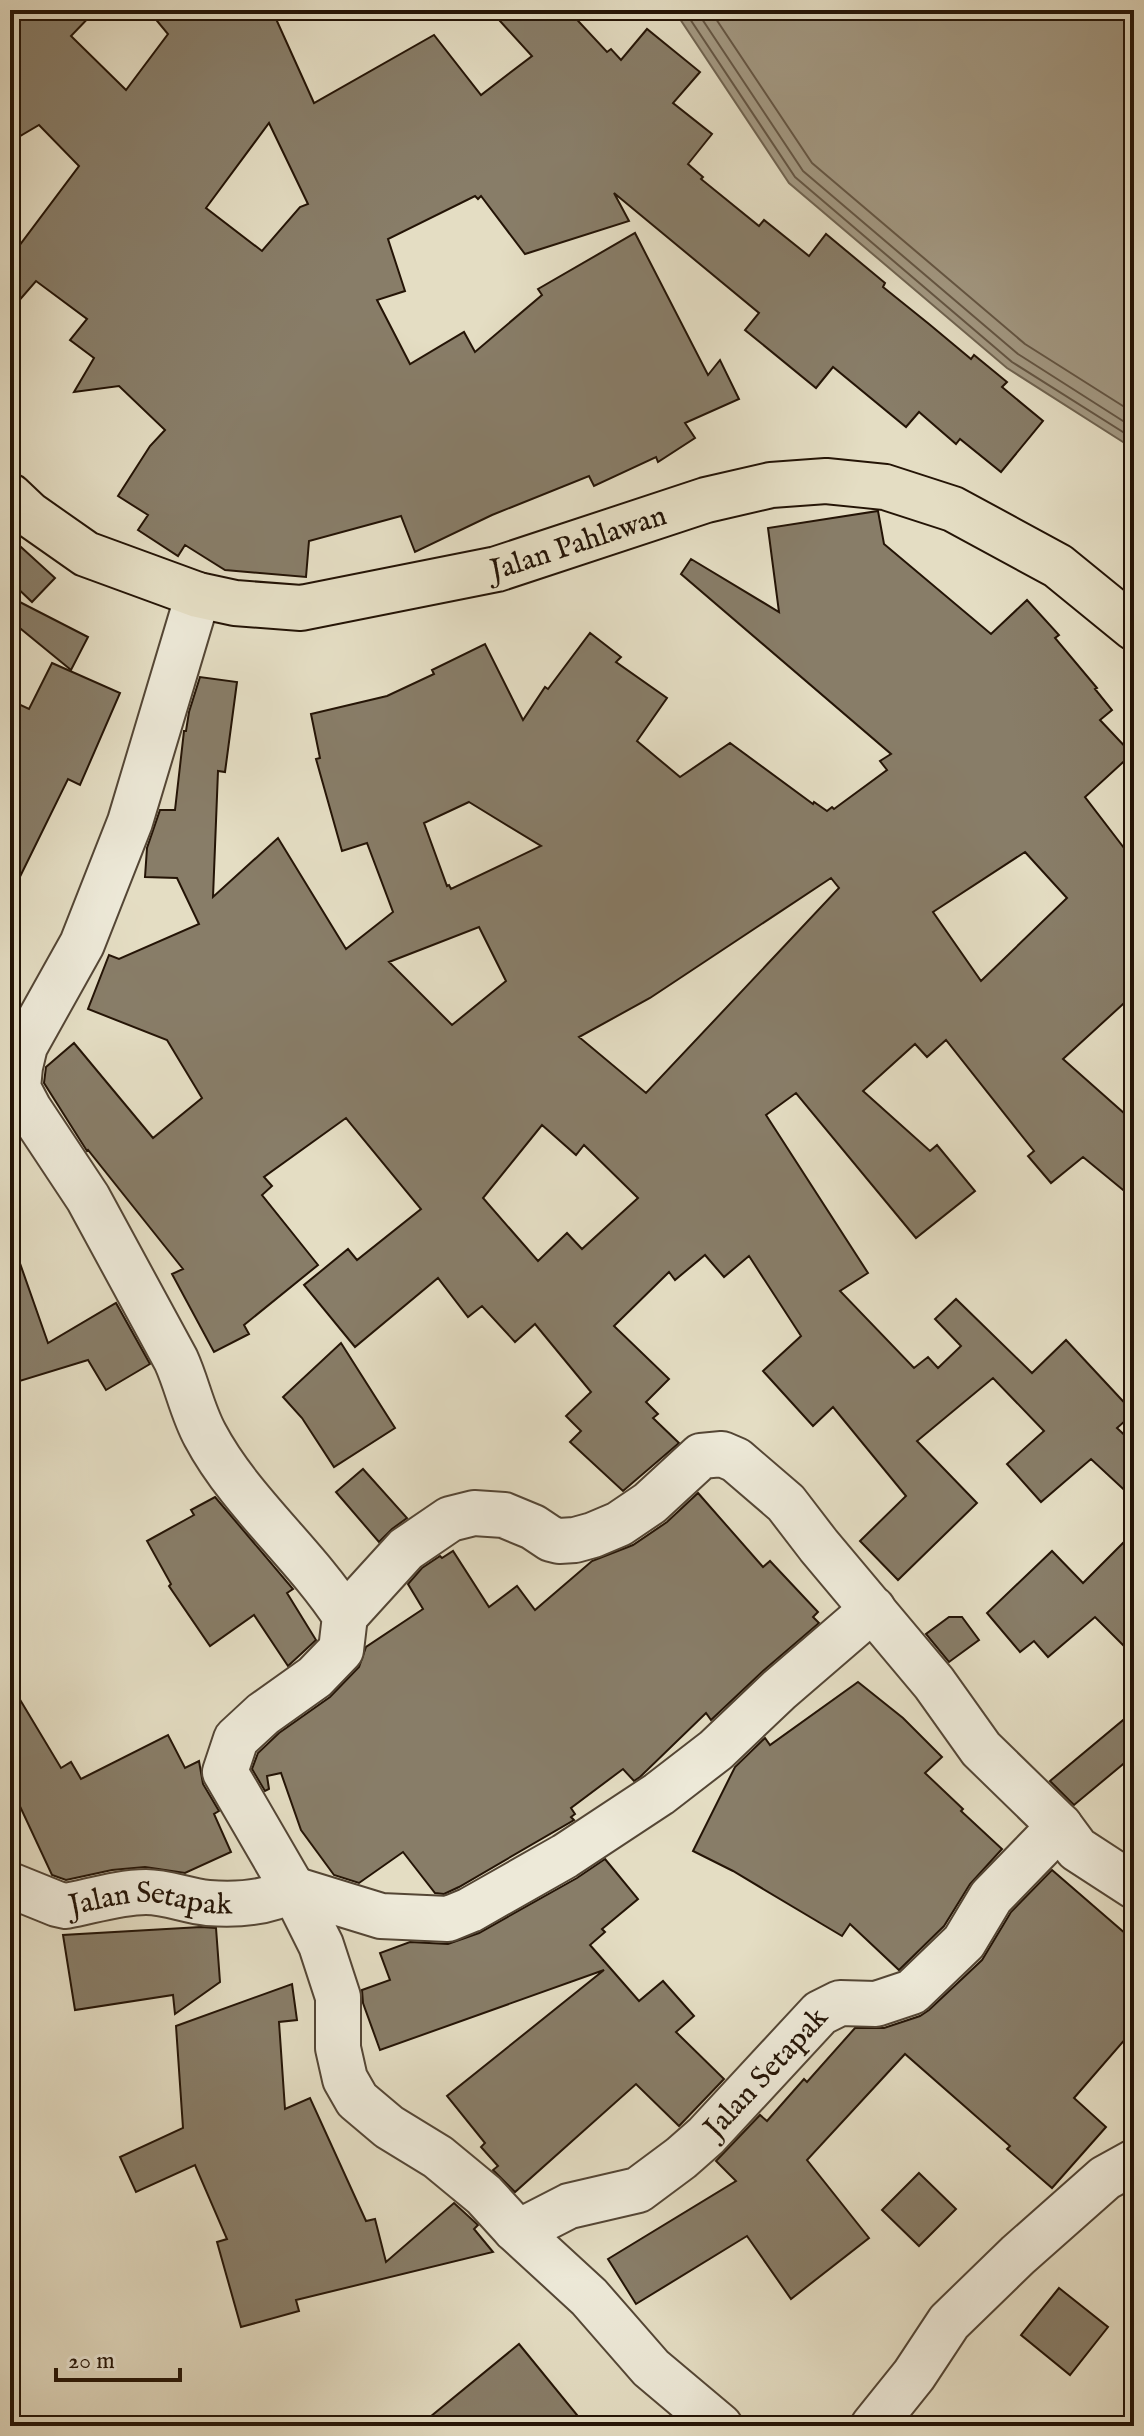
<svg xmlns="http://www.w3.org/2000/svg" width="1144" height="2436" font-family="'IM FELL English',serif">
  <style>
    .water { fill: #a39983; stroke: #706451; stroke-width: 2 }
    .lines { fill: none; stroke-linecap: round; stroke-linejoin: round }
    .shore { stroke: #645644; stroke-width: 2 }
    .building { fill: #887d68; stroke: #241406; stroke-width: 2; fill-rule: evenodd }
    .minor-casing { stroke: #544635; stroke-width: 48 }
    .highway-casing { stroke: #241406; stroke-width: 48 }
    .minor { stroke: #ede9d8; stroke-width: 44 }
    .highway { stroke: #e4ddc3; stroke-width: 44 }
    .labels { text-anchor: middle; stroke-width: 7; stroke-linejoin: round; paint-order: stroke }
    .street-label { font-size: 30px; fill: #241406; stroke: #ede9d8 }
  </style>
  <rect width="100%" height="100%" fill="#e4ddc3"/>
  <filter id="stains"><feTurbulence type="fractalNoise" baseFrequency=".0025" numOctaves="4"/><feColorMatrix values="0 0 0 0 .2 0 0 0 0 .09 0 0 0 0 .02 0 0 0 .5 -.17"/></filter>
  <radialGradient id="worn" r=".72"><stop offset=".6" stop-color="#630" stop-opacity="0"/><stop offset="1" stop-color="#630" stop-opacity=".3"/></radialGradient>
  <!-- water -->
  <path class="water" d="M674,10H1134V449L1007,368L789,183Z"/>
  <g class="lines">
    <!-- shore -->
    <g class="shore">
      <path d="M684,10L795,177L1012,362L1134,439"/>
      <path d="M696,10L803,171L1018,354L1134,428"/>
      <path d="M710,10L812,163L1025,344L1134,413"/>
    </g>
  </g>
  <!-- building -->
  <g class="building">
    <path d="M10,10H96L71,36L126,90L168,34L148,10H272L314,103L434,35L481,95L532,56L490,10H568L607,52L611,49L621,60L647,29L700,72L673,103L712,134L688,164L703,177L701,179L759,226L764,220L809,256L826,234L885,283L883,287L929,324L971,359L974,355L1007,382L1002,387L1043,421L1001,472L960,439L956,444L919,412L906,427L833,367L816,388L745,330L759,313L614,193L629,221L525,254L481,196L478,199L475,196L388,239L405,291L377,300L410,364L464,332L475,352L542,295L538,289L635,233L708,375L720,360L739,399L685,423L695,438L658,462L656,457L594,486L589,476L492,515L415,552L401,516L309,541L306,577L225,570L185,545L178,556L138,530L148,515L118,496L150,446L165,430L119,386L74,392L94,358L70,340L87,319L36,281L10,311V258L79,166L39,125L10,142ZM269,123L308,204L300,207L262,251L206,208Z"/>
    <path d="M878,511L884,544L991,634L1027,600L1059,635L1055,638L1097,688L1095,689L1112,710L1100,720L1132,754L1085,797L1134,861V994L1063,1059L1134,1122V1199L1083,1157L1051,1183L1028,1156L1034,1151L946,1040L927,1057L915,1044L863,1091L930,1151L937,1145L975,1191L916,1238L796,1093L766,1115L868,1273L840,1291L914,1368L928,1357L938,1368L961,1346L935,1319L956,1299L1032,1373L1066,1340L1134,1413L1117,1428L1134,1444V1499L1091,1459L1041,1502L1007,1464L1044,1431L993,1378L917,1441L977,1503L898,1580L860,1541L906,1496L833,1407L813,1426L763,1371L801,1336L749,1256L724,1277L705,1255L675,1280L669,1272L614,1326L669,1379L646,1402L658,1414L653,1418L679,1443L623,1491L570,1442L581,1431L566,1416L591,1392L535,1324L515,1342L482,1306L468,1317L438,1278L355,1347L304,1285L348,1249L357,1260L421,1209L346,1118L264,1177L272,1186L262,1195L318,1265L244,1325L249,1334L214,1352L172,1274L183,1269L88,1150L87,1151L44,1083L46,1067L74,1043L153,1138L202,1098L167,1040L88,1009L109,955L119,959L199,924L177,878L145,877L147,848L160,810H175L184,731H186L189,712L200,677L237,682L225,772L218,771L213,897L278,838L346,949L393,912L367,843L342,851L316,759L320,758L311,714L387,696L434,674L432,670L485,644L523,720L545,687L548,689L590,633L621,657L616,662L667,698L637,741L680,777L730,743L813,804L814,802L827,811L832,807L834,809L887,770L880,761L891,754L681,574L691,559L779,612L768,528ZM469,802L541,846L451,889L449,885L447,886L424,823ZM1025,852L1067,898L981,981L933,912ZM831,878L839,888L646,1093L579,1037L650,998ZM479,927L506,981L452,1025L389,962ZM542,1125L576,1155L584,1145L638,1198L582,1249L567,1233L538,1261L483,1198Z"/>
    <path d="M10,537L55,578L32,602L10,581Z"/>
    <path d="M10,597L88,637L71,670L10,620Z"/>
    <path d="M52,663L120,693L80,785L68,779L10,897V700L29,709Z"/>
    <path d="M16,1252L48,1343L116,1303L150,1364L106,1390L88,1360L10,1384V1253Z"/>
    <path d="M341,1343L395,1428L334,1467L302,1418L283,1397Z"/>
    <path d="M363,1469L407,1518L392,1529L379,1542L336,1492Z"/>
    <path d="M698,1493L763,1567L770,1561L818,1612L813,1617L819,1623L763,1671L711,1720L706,1713L640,1777L634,1781L623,1769L571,1808L575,1814L571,1817L574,1820L459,1887L444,1894L435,1893L403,1852L359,1883L334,1875L301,1830L281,1773L267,1776L269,1789L265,1791L252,1769L258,1753L279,1733L330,1697L359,1667L366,1647L423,1609L408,1584L422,1568L440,1556L442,1558L453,1551L489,1607L517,1586L535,1610L592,1561L633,1545L667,1522Z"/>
    <path d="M215,1497L293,1589L287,1593L316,1640L288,1666L254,1615L210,1646L169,1586L171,1584L147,1541L194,1515L191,1510Z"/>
    <path d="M1134,1532V1656L1095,1617L1048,1657L1034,1641L1020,1652L987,1613L1052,1551L1083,1583Z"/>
    <path d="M949,1617H962L979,1640L949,1662L926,1634Z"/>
    <path d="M858,1682L903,1718L942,1757L925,1773L963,1809L961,1811L1002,1849L970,1884L944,1926L899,1970L850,1924L842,1936L733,1871L693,1851L735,1767L765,1738L770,1745Z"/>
    <path d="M10,1683L61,1768L71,1762L81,1779L168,1735L185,1768L199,1761L203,1784L219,1811L214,1814L231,1852L185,1873L145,1867L112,1870L66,1880L52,1875L10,1785Z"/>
    <path d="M1134,1711V1755L1074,1805L1050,1781Z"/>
    <path d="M605,1859L638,1899L602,1929L605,1932L590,1945L639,2001L663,1981L694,2016L676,2032L724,2079L679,2126L636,2084L515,2192L493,2170L498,2166L481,2147L485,2143L447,2096L604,1970L380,2050L363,2003L362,1990L390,1980L380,1953L410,1942L448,1944L479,1933L577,1878Z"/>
    <path d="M1052,1870L1134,1941V2029L1074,2098L1106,2127L1052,2188L1007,2149L1010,2146L905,2054L807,2160L869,2238L791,2299L747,2236L636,2304L608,2259L736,2181L716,2161L760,2115L767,2121L804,2079L807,2082L855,2028H884L920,2016L929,2010L982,1960L1011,1912Z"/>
    <path d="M201,1927L216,1928L220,1982L175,2014L173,1995L75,2010L63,1935Z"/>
    <path d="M292,1984L297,2020L279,2022L285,2109L310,2098L366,2221L375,2219L386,2262L454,2203L478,2225L474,2229L493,2252L296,2300L299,2311L241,2327L217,2242L227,2239L195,2165L136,2192L120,2157L183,2128L176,2026Z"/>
    <path d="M919,2173L956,2209L919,2246L882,2210Z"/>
    <path d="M1059,2288L1108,2327L1070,2375L1021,2335Z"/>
    <path d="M519,2344L586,2426H419Z"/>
  </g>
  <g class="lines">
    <defs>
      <g id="minor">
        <path d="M198,595L130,822L82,944L25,1046L20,1067L18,1088L29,1109L88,1198L176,1360C187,1384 192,1411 205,1435C240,1501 304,1553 345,1616L341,1650L315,1677L263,1714L236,1739L225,1772L293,1889L321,1945L338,1997V2048L345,2079L357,2100L389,2127L438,2157L484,2195L515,2229L589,2297L651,2368L720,2426"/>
        <path d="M345,1616L406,1549L450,1519L474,1513L504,1515L533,1527L551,1539L559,1541L575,1540L593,1535L619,1524L650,1503L701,1456L722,1454L736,1460L786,1503L819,1546L934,1683L981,1749L1060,1826L1077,1849L1134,1886"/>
        <path id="s1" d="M10,1885L57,1904L66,1906C92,1901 120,1892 146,1892C167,1892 187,1901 208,1903C235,1905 269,1903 293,1889L381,1916L448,1919L470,1910L565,1856L659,1794L716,1750L779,1690L873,1609"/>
        <path id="s2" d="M515,2229L530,2226L569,2206L638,2190L681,2158L706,2136L820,2013L840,2003L876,2004L912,1992L964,1942L991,1897L1060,1826"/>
        <path d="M873,2426L914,2375L949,2322L1018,2255L1105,2178L1134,2162"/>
      </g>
      <g id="highway">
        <path id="s3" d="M10,496L29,514L86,554L198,595L235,603L301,608L497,569L706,500L771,485L826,481L885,487L953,509L1058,566L1134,628"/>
      </g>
    </defs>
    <!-- minor casing -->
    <use href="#minor" class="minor-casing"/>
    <!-- highway casing -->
    <use href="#highway" class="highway-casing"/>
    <!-- minor -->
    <use href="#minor" class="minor"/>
    <!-- highway -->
    <use href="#highway" class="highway"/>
  </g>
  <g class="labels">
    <!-- street labels -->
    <g class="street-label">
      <text dy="10" stroke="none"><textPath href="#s3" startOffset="604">Jalan Pahlawan</textPath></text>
      <text dy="10" stroke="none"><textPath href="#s1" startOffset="146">Jalan Setapak</textPath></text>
      <text dy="10" stroke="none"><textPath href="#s2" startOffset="304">Jalan Setapak</textPath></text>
    </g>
  </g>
  <!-- margin -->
  <rect width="1144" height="2436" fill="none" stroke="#e4ddc3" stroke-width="40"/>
  <rect x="12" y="12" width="1120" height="2412" fill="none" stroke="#241406" stroke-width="4"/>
  <rect x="20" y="20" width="1104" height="2396" fill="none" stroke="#241406" stroke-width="2"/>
  <!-- scale -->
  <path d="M56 2368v12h124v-12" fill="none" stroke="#241406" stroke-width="4"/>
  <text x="68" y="2368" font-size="24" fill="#241406" stroke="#ede9d8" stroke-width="6" paint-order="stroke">20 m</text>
  <rect width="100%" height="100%" filter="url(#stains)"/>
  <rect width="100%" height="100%" fill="url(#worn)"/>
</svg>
